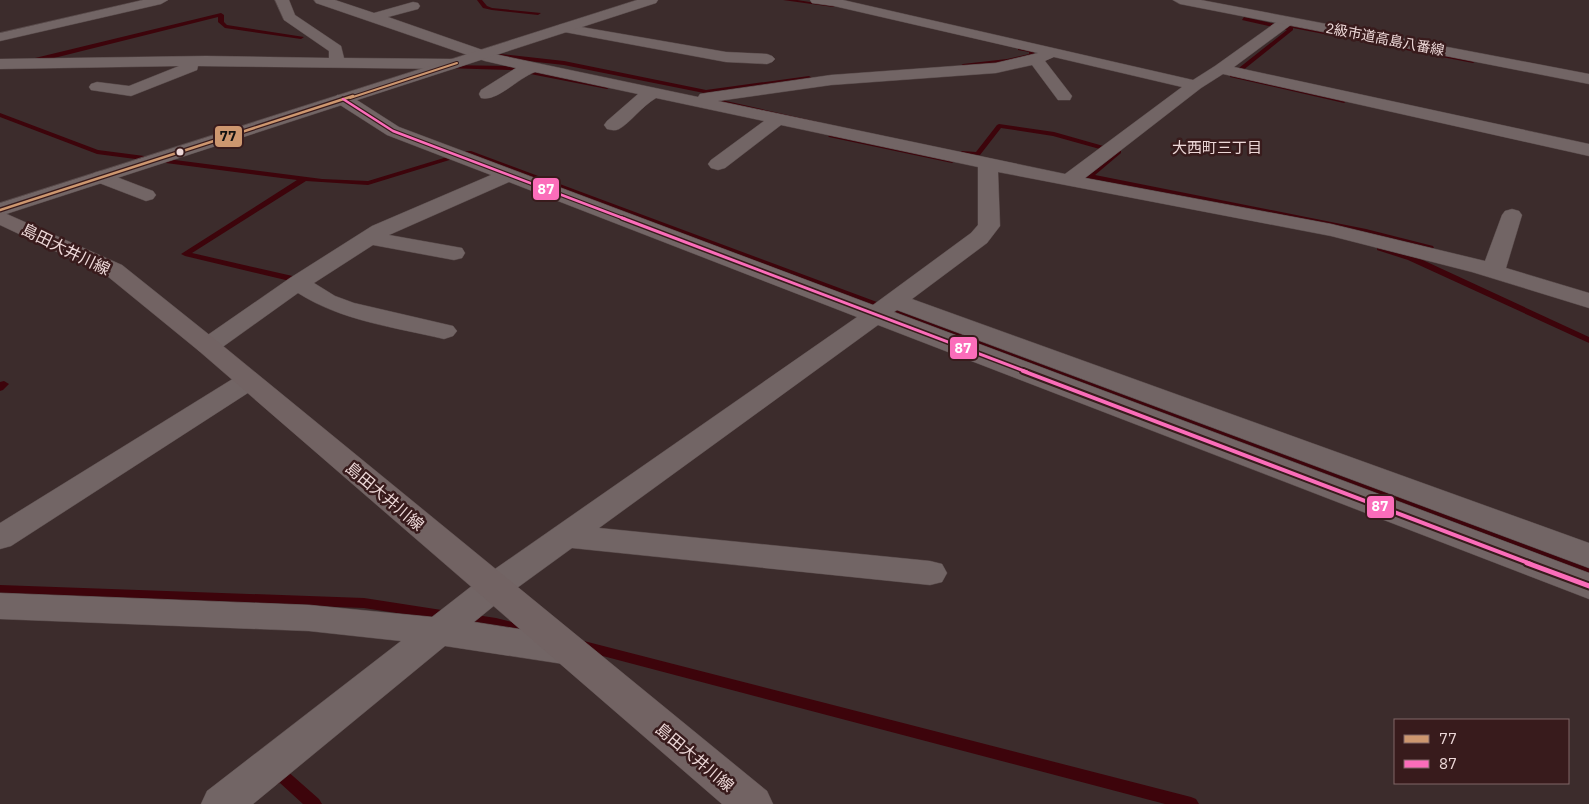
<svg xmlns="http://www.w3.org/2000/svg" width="1589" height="804" font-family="'IBM Plex Sans','Noto Sans JP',sans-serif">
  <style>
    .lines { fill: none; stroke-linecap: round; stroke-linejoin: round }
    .stream { fill: #3d040b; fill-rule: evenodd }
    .minor-casing { stroke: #564848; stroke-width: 1 }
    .tertiary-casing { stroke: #564848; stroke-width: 1 }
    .secondary-casing { stroke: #564848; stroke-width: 1 }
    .minor { fill: #726565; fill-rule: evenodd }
    .tertiary { fill: #726565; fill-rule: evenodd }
    .secondary { fill: #726363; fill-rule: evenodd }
    .bus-1-far1-casing { stroke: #381b1c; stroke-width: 4 }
    .bus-1-casing { stroke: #381b1c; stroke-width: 5 }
    .bus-2-far3-casing { stroke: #381b1c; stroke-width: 5 }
    .bus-2-far2-casing { stroke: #381b1c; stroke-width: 6 }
    .bus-2-far1-casing { stroke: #381b1c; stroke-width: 8 }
    .bus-2-casing { stroke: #381b1c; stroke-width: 9 }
    .bus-1-far1 { stroke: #cd976f; stroke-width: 2 }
    .bus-1 { stroke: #cd976f; stroke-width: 2.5 }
    .bus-2-far3 { stroke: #fb6dba; stroke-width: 2.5 }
    .bus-2-far2 { stroke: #fb6dba; stroke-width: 3 }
    .bus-2-far1 { stroke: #fb6dba; stroke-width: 4 }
    .bus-2 { stroke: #fb6dba; stroke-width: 5 }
    .bus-dot { fill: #edd8d8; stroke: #381b1c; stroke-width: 2 }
    .labels { text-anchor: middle; stroke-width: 5; stroke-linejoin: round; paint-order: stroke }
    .far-street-label { font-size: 14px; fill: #edd8d8; stroke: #381b1c }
    .far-neighbourhood-label { font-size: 15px; fill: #edd8d8; stroke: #381b1c }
    .street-label { font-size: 16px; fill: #edd8d8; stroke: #381b1c }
    .line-badge { stroke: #381b1c; stroke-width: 2 }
    .badge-label { font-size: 14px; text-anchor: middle; font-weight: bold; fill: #fff }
    .pale-badge-label { font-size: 14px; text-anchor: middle; font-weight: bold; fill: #111 }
  </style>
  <rect width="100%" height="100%" fill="#3c2c2c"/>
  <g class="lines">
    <!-- stream -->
    <g class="stream">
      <path d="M477,0H482L487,6L492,8L541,13L538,15L492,10L483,8Z"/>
      <path d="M783,0H797L835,6L833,7Z"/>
      <path d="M221,13L224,15V22L227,25L304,37L301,39L225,28L218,22V17L42,61L31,59Z"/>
      <path d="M1244,17L1285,26L1290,24L1476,61L1473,63L1293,28V30L1237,75L1346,100L1347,101L1344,103L1230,77V75L1287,30L1242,20Z"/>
      <path d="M1020,47L1034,50L1035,55L1007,63L963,68L960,66L963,64L1007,59L1029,54V52L1018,50V48Z"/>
      <path d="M501,54L564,61L706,90L809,76L812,78L811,79L712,93L726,101L819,122L816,124L722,103L704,93L564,65L501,58L492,61L489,59Z"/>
      <path d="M446,65L510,66L610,87L607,89L510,70L444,68V66Z"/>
      <path d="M0,113L98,150L322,179L368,181L467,151H471L1589,567V576L469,154L368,185L306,181L192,253L297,277V281L294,282L185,256L181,254L297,180L97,154L0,117Z"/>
      <path d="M999,124L1054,132L1121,151V153L1095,175L1366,229L1433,246L1434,248L1430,250L1365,233L1086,178V174L1114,153L1053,136L1001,128L980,155L960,154L959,153L962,151L976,152L997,125Z"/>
      <path d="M831,134L952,159L955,161L952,163L829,137L828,136Z"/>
      <path d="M1377,246H1383L1414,256L1589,337V343L1408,260L1377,250Z"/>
      <path d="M4,381L9,384L3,390L0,391V382Z"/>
      <path d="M0,585L364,598L448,611L453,613L454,616L453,619L448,621L364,608L0,595Z"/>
      <path d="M463,613L496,618L532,627L537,628L538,632L537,636L532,637L496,628L463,623L458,621L457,618L458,615Z"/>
      <path d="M580,640L1191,797L1196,799L1199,804H1165L580,650L575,649L573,645L575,641Z"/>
      <path d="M280,767L285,769L319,799L322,804H303L280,783L275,785L270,783L268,778L270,773Z"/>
    </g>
    <defs>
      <g id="minor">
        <path d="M143,0H168L161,4L0,41V33Z"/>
        <path d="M275,0H289L295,15L341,46L344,58L452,59L458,61L460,64L458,67L452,69L198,66L197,70L131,96L91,90L89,87L91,84L97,82L129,86L179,66L0,69V59L206,56L329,58V51L284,20Z"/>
        <path d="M314,0H335L374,13L413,2L418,3L420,6L418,9L388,17L494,54L698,97L700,94L706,93L831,75L996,63L1038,53L834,6L812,3L810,0H843L1193,80L1215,66L1282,18H1292L1294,21L1292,24L1234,67L1589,144V156L1223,74L1201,88L1085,178L1331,224L1485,261L1502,215L1505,211L1512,209L1519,211L1522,215L1506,268L1589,293V308L1472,272L1331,236L998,172L1000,226L987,243L912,299L1589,543V568L897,310L894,312L1589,573V599L878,325L599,528L930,561L942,564L947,573L942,582L930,585L572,548L506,596L474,622L570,637L583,641L588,651L583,661L570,665L445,646L253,804H201L207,791L401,641L309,631L0,619V593L309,605L432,617L482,578L857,317L509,182L389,235L462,248L465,253L462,258L454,260L373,245L314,283L335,296L354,303L453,326L457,331L453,336L444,339C394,327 342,321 298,293L217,351L208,354L199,351L195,346L199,341L290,278L372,226L491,175L387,135L337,103L335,99L337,95H349L399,127L873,305L971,233L978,225V167L781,125L725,168L718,170L711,168L708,164L711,160L764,121L656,98C642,106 630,123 619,129C615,131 611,130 607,129L604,125L607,121L638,94L535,72C518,78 497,102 481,98L479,94L481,90L516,68L485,61L316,3ZM1054,57L1182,87L1065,174L718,101L831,85L996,73L1032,65L1058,100H1070L1072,96L1045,61Z"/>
        <path d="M564,24L726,52L767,54L772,56L775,59L772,62L767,64L726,62L559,31L557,28L559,25Z"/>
        <path d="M101,171L153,191L156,195L153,199L146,201L94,181L91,177L94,173Z"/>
        <path d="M248,373L257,375L261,381L257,387L11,546L0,549V523L239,375Z"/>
      </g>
      <g id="tertiary">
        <path d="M637,0H658L656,3L0,216V203Z"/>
        <path d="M1173,0H1201L1589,74V84L1180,4Z"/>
      </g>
      <path id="secondary" d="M0,211L122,265L217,341L767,791L773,804H722L199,351L106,275L0,225Z"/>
    </defs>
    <!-- minor casing -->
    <use href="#minor" class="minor-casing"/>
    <!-- tertiary casing -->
    <use href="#tertiary" class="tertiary-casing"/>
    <!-- secondary casing -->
    <use href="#secondary" class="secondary-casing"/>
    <!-- minor -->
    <use href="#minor" class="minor"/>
    <!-- tertiary -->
    <use href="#tertiary" class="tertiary"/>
    <!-- secondary -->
    <use href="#secondary" class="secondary"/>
    <defs>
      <path id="bus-1-far1" d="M350,98L457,63"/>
      <path id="bus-1" d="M0,210L353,96"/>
      <path id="bus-2-far3" d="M343,99L393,131L625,219"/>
      <path id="bus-2-far2" d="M622,218L1027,372"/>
      <path id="bus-2-far1" d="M1023,371L1531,564"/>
      <path id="bus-2" d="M1527,563L1589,586"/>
    </defs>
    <!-- bus-1-far1 casing -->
    <use href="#bus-1-far1" class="bus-1-far1-casing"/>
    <!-- bus-1 casing -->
    <use href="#bus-1" class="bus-1-casing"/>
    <!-- bus-2-far3 casing -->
    <use href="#bus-2-far3" class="bus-2-far3-casing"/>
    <!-- bus-2-far2 casing -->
    <use href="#bus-2-far2" class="bus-2-far2-casing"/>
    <!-- bus-2-far1 casing -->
    <use href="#bus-2-far1" class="bus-2-far1-casing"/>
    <!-- bus-2 casing -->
    <use href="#bus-2" class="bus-2-casing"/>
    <!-- bus-1-far1 -->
    <use href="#bus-1-far1" class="bus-1-far1"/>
    <!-- bus-1 -->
    <use href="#bus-1" class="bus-1"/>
    <!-- bus-2-far3 -->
    <use href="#bus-2-far3" class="bus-2-far3"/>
    <!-- bus-2-far2 -->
    <use href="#bus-2-far2" class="bus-2-far2"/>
    <!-- bus-2-far1 -->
    <use href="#bus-2-far1" class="bus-2-far1"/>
    <!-- bus-2 -->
    <use href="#bus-2" class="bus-2"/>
  </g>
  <!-- markers -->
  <circle class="bus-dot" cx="180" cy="152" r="4.5"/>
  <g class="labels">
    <!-- far-street labels -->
    <g class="far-street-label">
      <text transform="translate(1385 39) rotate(11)" y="5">2級市道高島八番線</text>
    </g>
    <!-- far-neighbourhood labels -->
    <g class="far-neighbourhood-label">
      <text x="1217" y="153">大西町三丁目</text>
    </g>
    <!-- street labels -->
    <g class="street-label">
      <text transform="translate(66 249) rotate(26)" y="6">島田大井川線</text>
      <text transform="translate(385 496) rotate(40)" y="6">島田大井川線</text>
      <text transform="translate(695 757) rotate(40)" y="6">島田大井川線</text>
    </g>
  </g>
  <g class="line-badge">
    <rect x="214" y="125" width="29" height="23" rx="5" fill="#cd976f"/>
    <rect x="532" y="177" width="28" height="24" rx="5" fill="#fb6dba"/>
    <rect x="949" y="336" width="29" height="24" rx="5" fill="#fb6dba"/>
    <rect x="1366" y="495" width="29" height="24" rx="5" fill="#fb6dba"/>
  </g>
  <g class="badge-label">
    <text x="546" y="194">87</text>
    <text x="963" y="353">87</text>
    <text x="1380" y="511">87</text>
  </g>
  <g class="pale-badge-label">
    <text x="228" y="141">77</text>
  </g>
  <!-- legend -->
  <rect x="1394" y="719" width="175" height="65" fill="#381b1c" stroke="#806767"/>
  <rect x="1404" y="735" width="25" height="8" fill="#cd976f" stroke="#806767"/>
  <text x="1439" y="744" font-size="15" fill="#edd8d8">77</text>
  <rect x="1404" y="760" width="25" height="8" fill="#fb6dba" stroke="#806767"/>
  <text x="1439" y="769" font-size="15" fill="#edd8d8">87</text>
</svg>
